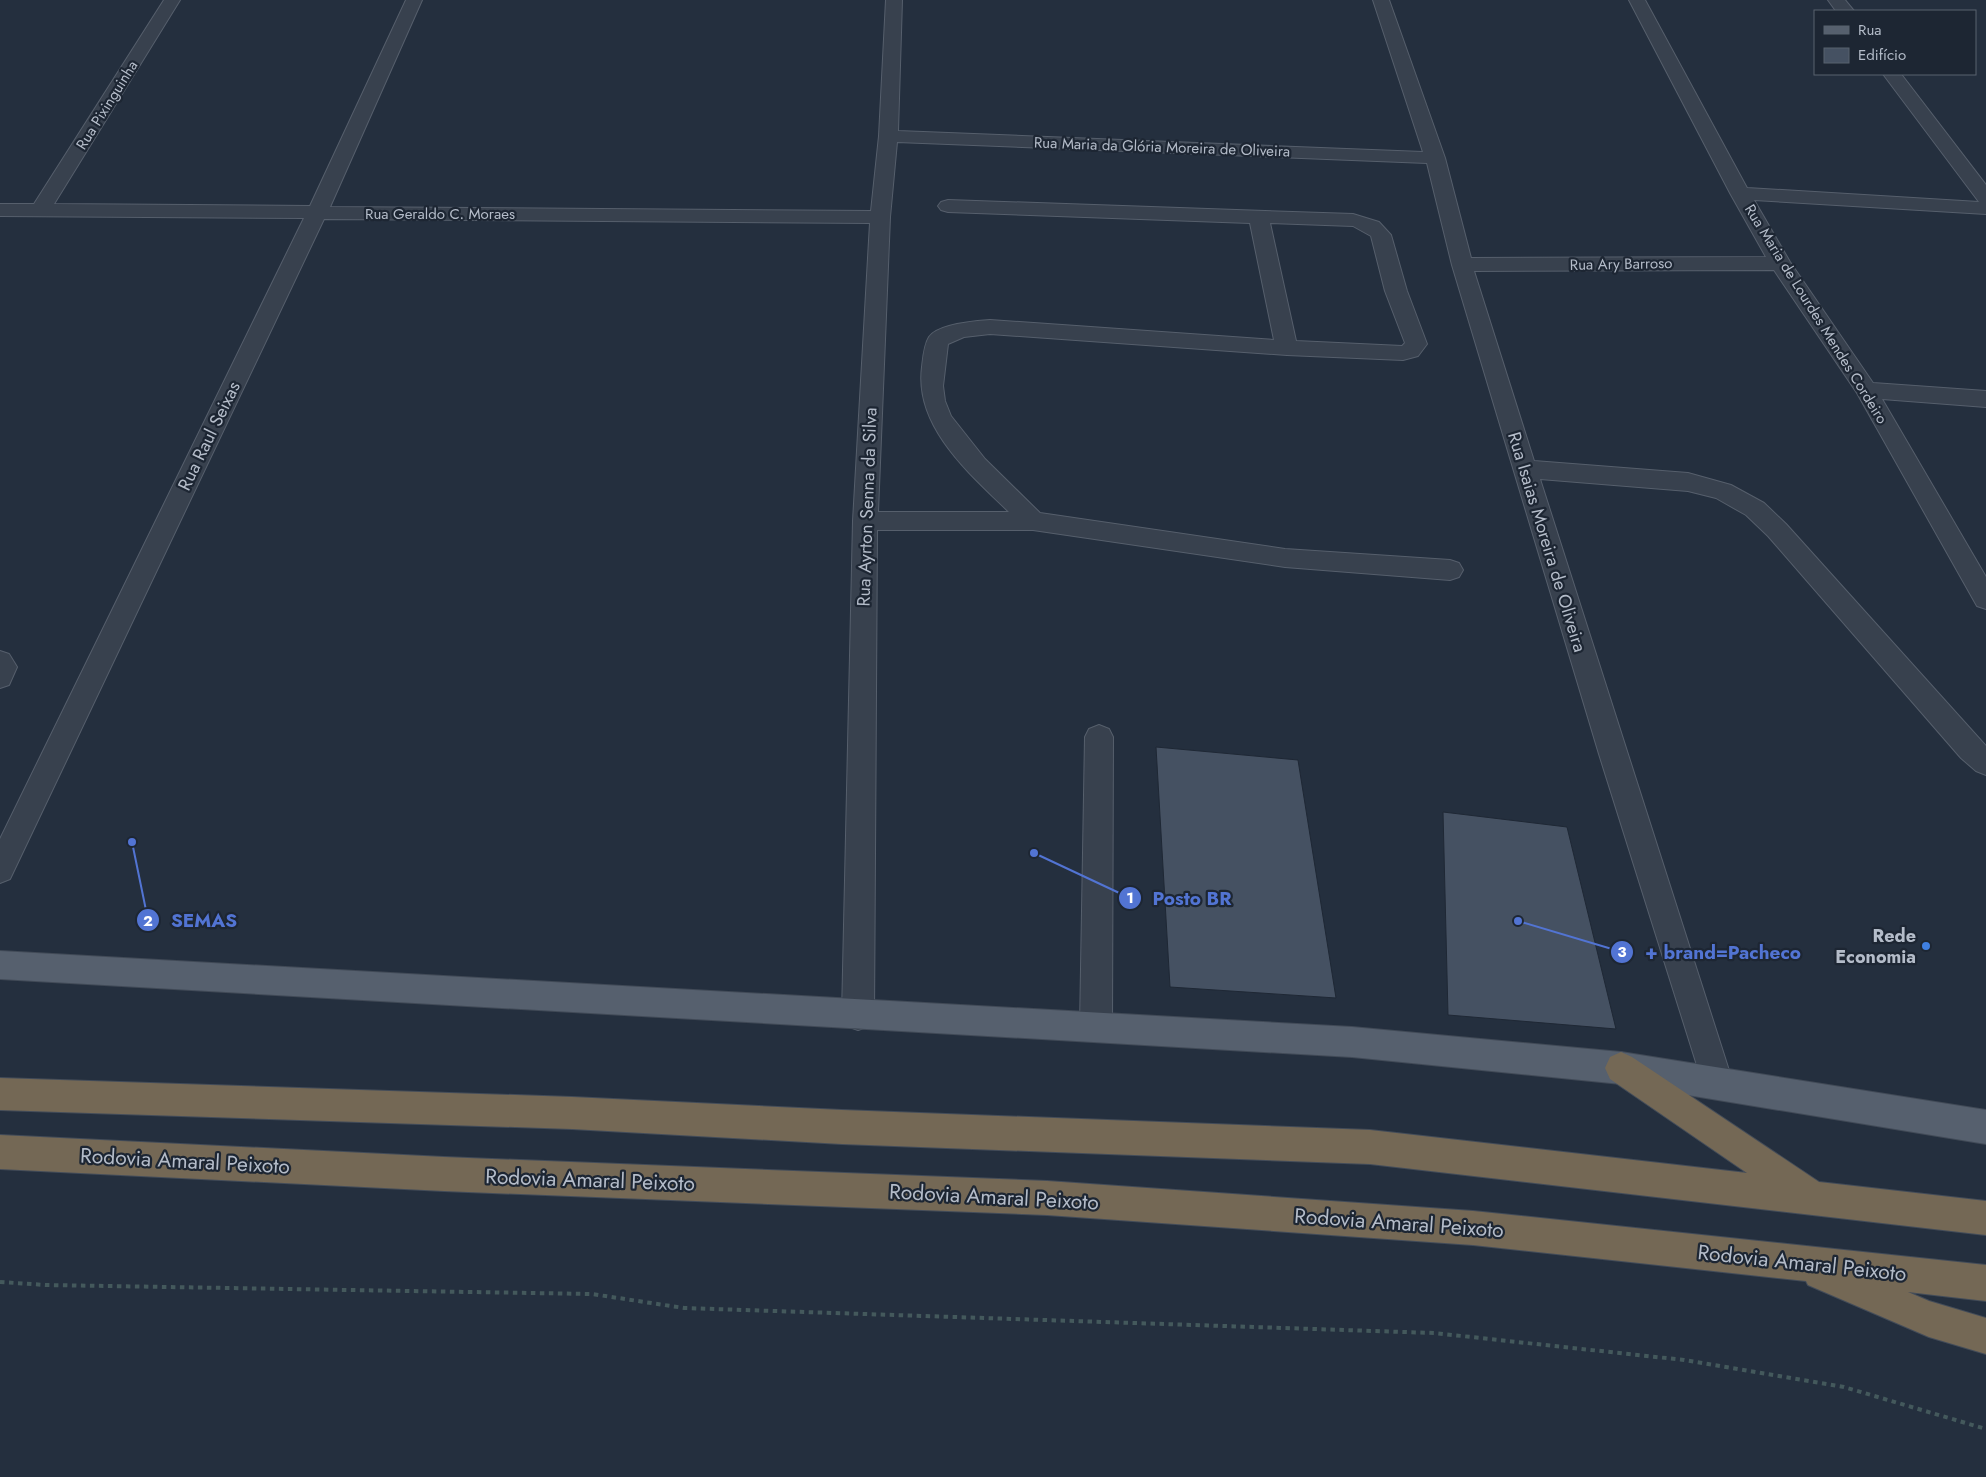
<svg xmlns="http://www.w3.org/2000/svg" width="1986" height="1477" font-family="Jost,sans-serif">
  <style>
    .building { fill: #455162; stroke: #1f2835 }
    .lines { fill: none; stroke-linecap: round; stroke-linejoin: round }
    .minor-casing { stroke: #565f6c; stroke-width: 2 }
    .major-casing { stroke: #414a57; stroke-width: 2 }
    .highway-casing { stroke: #434c59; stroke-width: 2 }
    .path { stroke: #44595c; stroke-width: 4; stroke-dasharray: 4.5 4.5; stroke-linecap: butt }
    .minor { fill: #38414e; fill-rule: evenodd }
    .major { fill: #56606e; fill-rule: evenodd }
    .highway { fill: #746855; fill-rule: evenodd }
    .shop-dot { fill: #3f7fe0; stroke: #1d2633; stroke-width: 2 }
    .labels { text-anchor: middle; stroke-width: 4.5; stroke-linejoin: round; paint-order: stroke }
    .far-street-label { font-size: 15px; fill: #b4bcc9; stroke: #1d2633 }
    .street-label { font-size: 18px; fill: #b4bcc9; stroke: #1d2633 }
    .poi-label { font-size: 18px; font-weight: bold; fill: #b4bcc9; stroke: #1d2633; text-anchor: end }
    .near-street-label { font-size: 21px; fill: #b4bcc9; stroke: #1d2633 }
    .leader { fill: none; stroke: #5274d3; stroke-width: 2 }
    .callout-dot { fill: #5274d3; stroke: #1d2633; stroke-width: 2 }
    .mark-label { font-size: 15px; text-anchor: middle; font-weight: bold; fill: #fff }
    .callout-label { font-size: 19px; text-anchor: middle; font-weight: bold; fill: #5274d3; stroke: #1d2633; stroke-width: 4.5; stroke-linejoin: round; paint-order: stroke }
  </style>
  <rect width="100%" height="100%" fill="#242f3e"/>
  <!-- building -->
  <g class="building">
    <path d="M1156,747L1298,760L1336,998L1170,987Z"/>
    <path d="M1443,812L1567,827L1616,1029L1448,1015Z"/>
  </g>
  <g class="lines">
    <defs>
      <g id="minor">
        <path d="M164,0H180L54,204L310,206L406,0H422L330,207L871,211L879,136L886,0H902L898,131L1423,152L1373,0H1389L1445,158L1471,258L1766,257L1730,193L1629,0H1645L1747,188L1979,202L1883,74H1901L1986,185V214L1754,200L1790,262L1873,383L1986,391V407L1882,399L1986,577V609L1977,606L1857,393L1774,270L1474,271L1534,461L1688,473L1731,485L1764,503L1786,524L1986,746V775L1976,771L1961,758L1768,536L1746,515L1716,498L1688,491L1540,479L1733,1083L1728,1094L1717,1099L1706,1094L1599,754L1452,265L1427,163L897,142L890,217L878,512H1009C970,474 914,427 922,367C923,358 924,345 929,337C938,324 975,321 990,320L1274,340L1250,223L948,212L941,210L938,206L941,202L948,200L1353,214L1379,222L1391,235L1407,291L1427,344L1418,356L1403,360L1287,355L990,334L964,337L948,344L943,386L945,401L951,416L985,459L1040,513L1285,549L1450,560L1459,563L1463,570L1459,577L1450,580L1285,567L1033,530H877L874,1015L869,1026L858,1030L847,1026L842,1015L853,521L870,223L324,219L10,879L0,883V839L304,218L0,216V204H34ZM1270,223L1353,226L1371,236L1385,291L1405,343L1402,346L1296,341Z"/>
        <path d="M1828,0H1845L1854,11H1836Z"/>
        <path d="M0,651L9,654L17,667L9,685L0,688Z"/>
        <path d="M1099,725L1109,729L1113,737L1112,1027L1107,1038L1096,1042L1085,1038L1080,1027L1085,737L1089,729Z"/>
      </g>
      <path id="major" d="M0,951L1352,1027L1621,1052L1986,1110V1144L1621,1084L1352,1057L0,979Z"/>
      <g id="highway">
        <path d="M1621,1052L1632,1057L1819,1182L1986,1201V1235L1370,1164L842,1144L572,1129L0,1110V1078L572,1097L842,1110L1370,1130L1747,1173L1610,1079L1605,1068L1610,1057Z"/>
        <path d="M0,1135L444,1157L1047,1181L1473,1211L1986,1265V1301L1908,1292L1929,1301L1986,1318V1354L1929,1337L1808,1285L1806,1281L1473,1245L1047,1215L444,1191L0,1169Z"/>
      </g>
    </defs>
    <!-- minor casing -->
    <use href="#minor" class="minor-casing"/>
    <!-- major casing -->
    <use href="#major" class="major-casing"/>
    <!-- highway casing -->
    <use href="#highway" class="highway-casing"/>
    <!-- path -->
    <path class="path" d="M0,1282L46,1285L592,1294L684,1308L1434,1333L1684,1360L1844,1387L1986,1429"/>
    <!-- minor -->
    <use href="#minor" class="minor"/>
    <!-- major -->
    <use href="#major" class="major"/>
    <!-- highway -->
    <use href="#highway" class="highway"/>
  </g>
  <!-- markers -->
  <circle class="shop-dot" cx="1926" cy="946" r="5"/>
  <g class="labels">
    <!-- far-street labels -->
    <g class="far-street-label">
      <text transform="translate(107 105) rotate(-58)" y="5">Rua Pixinguinha</text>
      <text transform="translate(1162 147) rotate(2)" y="5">Rua Maria da Glória Moreira de Oliveira</text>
      <text x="440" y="219">Rua Geraldo C. Moraes</text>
      <text transform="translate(1621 264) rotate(-1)" y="5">Rua Ary Barroso</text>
      <text transform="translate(1816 314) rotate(58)" y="5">Rua Maria de Lourdes Mendes Cordeiro</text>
    </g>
    <!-- street labels -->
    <g class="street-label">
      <text transform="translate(209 436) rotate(-64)" y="6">Rua Raul Seixas</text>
      <text transform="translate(867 507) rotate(-88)" y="6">Rua Ayrton Senna da Silva</text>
      <text transform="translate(1547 542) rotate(73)" y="6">Rua Isaias Moreira de Oliveira</text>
    </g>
    <!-- poi labels -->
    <g class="poi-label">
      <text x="1916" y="942">Rede<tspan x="1916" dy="21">Economia</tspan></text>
    </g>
    <!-- near-street labels -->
    <g class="near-street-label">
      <text transform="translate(185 1161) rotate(3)" y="7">Rodovia Amaral Peixoto</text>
      <text transform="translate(590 1180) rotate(2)" y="7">Rodovia Amaral Peixoto</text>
      <text transform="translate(994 1197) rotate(3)" y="7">Rodovia Amaral Peixoto</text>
      <text transform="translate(1399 1223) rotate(4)" y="7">Rodovia Amaral Peixoto</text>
      <text transform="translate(1802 1263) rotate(6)" y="7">Rodovia Amaral Peixoto</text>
    </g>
  </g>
  <!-- callouts -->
  <path class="leader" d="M1034 853L1130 898M132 842L148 920M1518 921L1622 952"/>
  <g class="callout-dot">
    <circle cx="1034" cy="853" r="5"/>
    <circle cx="132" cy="842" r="5"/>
    <circle cx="1518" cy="921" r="5"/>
    <circle cx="1130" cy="898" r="12"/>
    <circle cx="148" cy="920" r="12"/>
    <circle cx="1622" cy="952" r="12"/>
  </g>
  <g class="mark-label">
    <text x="1130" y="903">1</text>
    <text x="148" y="926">2</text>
    <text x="1622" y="957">3</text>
  </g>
  <g class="callout-label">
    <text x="1192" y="905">Posto BR</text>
    <text x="204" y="927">SEMAS</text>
    <text x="1723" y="959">+ brand=Pacheco</text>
  </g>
  <!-- legend -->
  <rect x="1814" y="10" width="162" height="65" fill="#1d2633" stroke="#59626f"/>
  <rect x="1824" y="26" width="25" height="8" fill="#56606e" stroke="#59626f"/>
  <text x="1858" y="35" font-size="15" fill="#b4bcc9">Rua</text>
  <rect x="1824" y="48" width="25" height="15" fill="#455162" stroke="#59626f"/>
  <text x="1858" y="60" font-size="15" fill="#b4bcc9">Edifício</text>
</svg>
